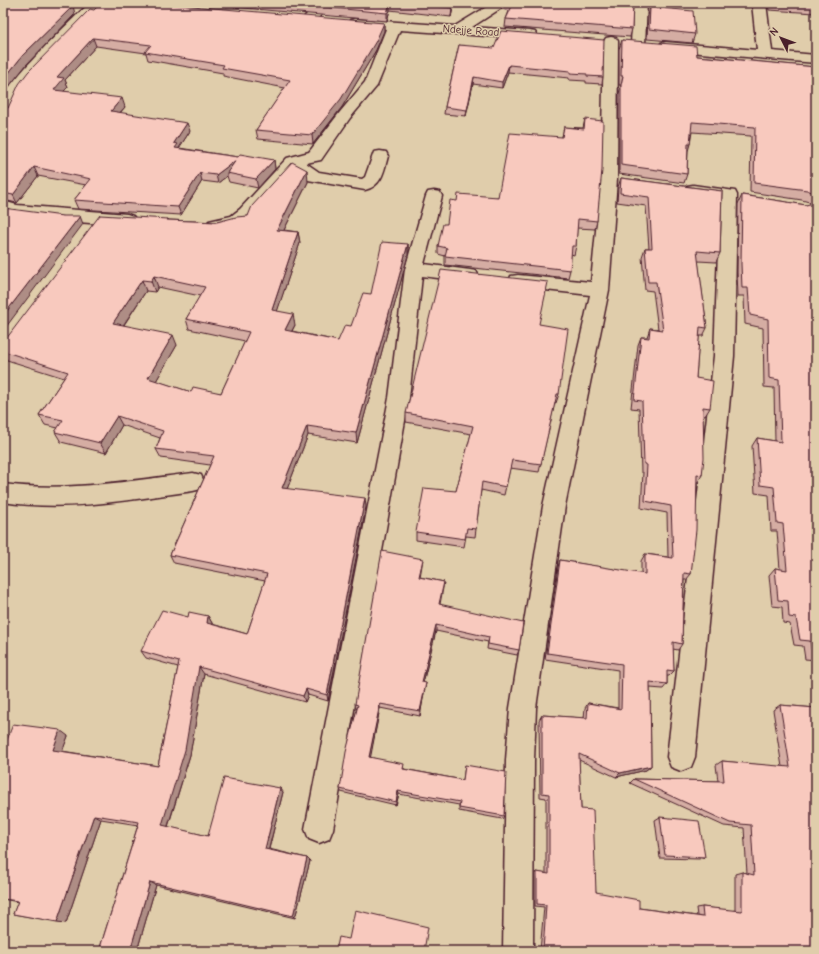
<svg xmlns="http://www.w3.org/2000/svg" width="819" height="954" font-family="'Comic Neue',sans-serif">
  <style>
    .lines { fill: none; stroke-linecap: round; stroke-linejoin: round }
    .minor-casing { stroke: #4a1f2b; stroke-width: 3 }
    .minor { fill: #e0cdab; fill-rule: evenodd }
    .wall { fill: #d5ada3; stroke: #4a1f2b; fill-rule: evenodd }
    .shaded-wall { fill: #ae8d85; stroke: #4a1f2b }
    .building { fill: #f8c9be; stroke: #4a1f2b; fill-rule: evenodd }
    .labels { text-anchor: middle; stroke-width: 3; stroke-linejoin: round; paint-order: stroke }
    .far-street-label { font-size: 11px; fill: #4a1f2b; stroke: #e0cdab }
  </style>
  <rect width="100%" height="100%" fill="#e0cdab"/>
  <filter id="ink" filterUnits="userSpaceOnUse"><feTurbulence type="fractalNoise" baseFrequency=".025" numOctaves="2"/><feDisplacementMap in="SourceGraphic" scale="8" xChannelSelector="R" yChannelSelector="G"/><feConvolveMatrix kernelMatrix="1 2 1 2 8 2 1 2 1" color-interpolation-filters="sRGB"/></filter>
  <g filter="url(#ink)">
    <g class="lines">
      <defs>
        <g id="minor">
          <path d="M90,3H105L30,80L21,92L11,116L8,119L3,121C3,114 2,106 3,99C7,82 74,17 90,3Z"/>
          <path d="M318,3H333L314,22H304L302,19Z"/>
          <path d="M493,3H509L472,27L530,31L535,32L537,35L535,38L530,39L400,30L377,86L350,118L321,160L306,163L319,172L362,179L365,177L374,152L380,151L386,152L388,156C384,171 382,186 365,190L308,180L294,170C274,193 243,239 209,229L206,225L209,221L231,216L240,209L287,158L309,152L340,112L365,82L386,29L350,26L348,23L350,20L355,19L455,26Z"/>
          <path d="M633,3H647L645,44L643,47H633L631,44Z"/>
          <path d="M752,3H766L772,51L816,55V63L666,50L661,49L659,46L661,43L666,42L757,50Z"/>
          <path d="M611,37L616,38L618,41L617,179L609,290L565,506L536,708L534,760L533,951H503L506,760L510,708L543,506L590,295L518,287L511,286L509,281L511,276L518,275L591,282L601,179L604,41L606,38Z"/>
          <path d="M693,185L735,191L737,195L734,356L695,757L691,767L681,771L671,767L667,757L714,356L720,199L687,194L685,190L687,186Z"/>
          <path d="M434,191L440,192L442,196L424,264L470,270L476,271L479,276L476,281L470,282L422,276L409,398L333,829L329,839L319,843L309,839L305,829L389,398L405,269L426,196L428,192Z"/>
          <path d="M3,201L17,205L127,214L133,216L136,220L133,224L127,226L16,217L3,213Z"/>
          <path d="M193,473L201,475L204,482L201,489L193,491C129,500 67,512 3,502V484C67,492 129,481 193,473Z"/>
        </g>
      </defs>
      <!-- minor casing -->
      <use href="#minor" class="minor-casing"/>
      <!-- minor -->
      <use href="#minor" class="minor"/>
    </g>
    <!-- wall -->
    <g class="wall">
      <path d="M188,3H454L451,17L390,10L387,21Z"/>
      <path d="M480,3H490L487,5Z"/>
      <path d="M503,3H633L632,29L630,37L505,27L506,19L509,11L502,9Z"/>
      <path d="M768,3H816V17L815,13L769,10Z"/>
      <path d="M650,7L695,34L692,43L647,39L648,16Z"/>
      <path d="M94,10L384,23V31L376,50L342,107L313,144L258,139L256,130L285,88L223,76V73L148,60L146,53L96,46L65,80L68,87L64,91L125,107L120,113L190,131L179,148L238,157L274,160L275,169L258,188L229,182L227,176L218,183L202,181L181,215L78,209L74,200L86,185L38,176L17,203L3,200V112L8,108Z"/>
      <path d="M622,40L697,56L816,67V660L805,659L803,646L794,645L790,624L783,623L782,607L772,606L769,575L775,568L780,569L777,531H771L769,495L755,493L752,446L757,438L775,441L774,388L764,387L763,328L745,324L744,296H738L737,272L738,204L742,195L806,205L811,204L809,202L802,200L750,192L751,136L692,132L690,144L688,151L687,174L684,183L619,174V94L621,85H619V49Z"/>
      <path d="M459,45L603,77L602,84L586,83V81L569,80V78L508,72L502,88L473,84L466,116L444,114L445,107Z"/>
      <path d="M585,119L597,221L595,229L577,228L576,246L574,255L571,254L570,270L568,278L445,265V256L438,254V246L447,224L457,201L498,197L562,137L564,127L583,128Z"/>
      <path d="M621,178L722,191L720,253L716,262L698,261L707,328L703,336H699L696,378L710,408L705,416H703L702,475L698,482H697L691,574L686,580H684L682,644L678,650L673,649L674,671L669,676H667V684L663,689L650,688L651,766L646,770L616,777L579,760L581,809L596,892L639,908L697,916L696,908L702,907L735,911V874L742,872L747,873L744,828L724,826L630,783L634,779L718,781L716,765L722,761L782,767L773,710L780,705L816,708V951H540L544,907L535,906V875L537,872L546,874V798L540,797L539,720L542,715L584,718L585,708L588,703L618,708V670L545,659L558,567L560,560L641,574V561L645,554L668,557L667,513L641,508L643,472H641L639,409L631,408L638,345L641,337H647L650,328L658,329L653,291L645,290L642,257L645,248H649L646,206L617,202L618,187Z"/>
      <path d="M308,182L284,230L298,232L300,243L277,311L295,325L292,331L338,341L351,326L371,294L408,244V255L357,443L308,435L287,489L366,507L328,701L308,695L305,702L204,674L190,755L168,827L208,836L280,788L283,792L269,849L307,858L310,861L295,918L156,885L137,951H99L138,825L101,819L66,923L13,914L18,902L3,899V740H7L68,736L62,751L158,766L178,667L146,658L141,651L188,617L208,616L212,623V624L247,634L265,581L174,563L170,555L210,465L161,458L156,449L160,438L122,425L106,453L61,442L55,432L58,428L45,425L39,415L64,378L7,360L3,354V346L4,345L3,343L168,219L169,220L217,222L248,216ZM158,287L200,296L186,319L189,329L245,341L221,393L191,392L156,381L177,345L124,325L146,291L155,292Z"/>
      <path d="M539,324L559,394L556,403L555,402L539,472L510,468L504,495L481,490L475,537L466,536L464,547L416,540V532L456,491L471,434L406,422V413Z"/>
      <path d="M423,559L420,577L444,582L443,588L440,604L519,650L517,655L487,649L488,642L436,631L423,682L425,687L420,716L380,708L370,757L404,768V769L463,780L465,765L504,816L502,819L459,811V805L399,794L396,805L341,792L340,789L357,709L356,708L355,704Z"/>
      <path d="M660,817L705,857L699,859L660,858L655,820Z"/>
    </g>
    <!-- shaded-wall -->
    <g class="shaded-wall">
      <path d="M390,3V10L387,21V13Z"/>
      <path d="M453,3H454L451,17L452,8Z"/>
      <path d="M73,6L75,14L27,64L6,90L3,97V80L23,55Z"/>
      <path d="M384,23V31L376,50L342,107L313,144L312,135Z"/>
      <path d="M93,38L96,46L65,80L68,87L57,98L54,90L57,77Z"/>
      <path d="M509,65L508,72L502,88V82Z"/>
      <path d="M474,77L473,84L466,116L467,110Z"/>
      <path d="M122,98L125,107L113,120L111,111Z"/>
      <path d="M187,123L190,131L179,148L180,152L178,156L174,143Z"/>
      <path d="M236,160L227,173V176L218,183L216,175Z"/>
      <path d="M274,160L275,169L258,188L256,179Z"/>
      <path d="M34,167L38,176L17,203L13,195Z"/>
      <path d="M307,170L308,182L279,240L277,230Z"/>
      <path d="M200,173L202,181L181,215L178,207Z"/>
      <path d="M80,216L83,224L3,331V316Z"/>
      <path d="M298,232L300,243L274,321L272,310Z"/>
      <path d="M408,244V255L357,443L356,433Z"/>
      <path d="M154,276L158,287L155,292L151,281Z"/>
      <path d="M142,280L146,291L118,333L113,323Z"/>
      <path d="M293,314L295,325L287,340L285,330Z"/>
      <path d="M173,335L177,345L152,388L148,378Z"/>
      <path d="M117,416L122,425L106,453L100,443Z"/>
      <path d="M307,426L308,435L284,497L282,488Z"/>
      <path d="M365,498L366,507L328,701L327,695Z"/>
      <path d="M208,616L212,623L211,630L207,623Z"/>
      <path d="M436,625V631L422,687V682Z"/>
      <path d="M199,667L204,674L190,755L167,829L162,825Z"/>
      <path d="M426,683L425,687L420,716V711Z"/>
      <path d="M306,689L308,695L305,702L303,696Z"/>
      <path d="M380,704V708L370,760L369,757Z"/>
      <path d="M60,730L68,736L61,755L53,750Z"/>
      <path d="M651,766L646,770L616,777L620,773Z"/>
      <path d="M280,788L283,792L268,852L265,849Z"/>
      <path d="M398,791L399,794L396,805V802Z"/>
      <path d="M94,815L101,819L66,923L57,922Z"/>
      <path d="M307,858L310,861L295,918L293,916Z"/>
      <path d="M150,882L156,885L137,951H130Z"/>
    </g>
    <!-- building -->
    <g class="building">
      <path d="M3,3H55L73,6L23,55L3,80Z"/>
      <path d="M104,3H156L384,23L376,41L341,99L312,135L256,130L290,80L222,68L224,65L145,52L151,45L93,38L57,77L64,78L54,90L122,98L111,111L187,123L174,143L178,144L175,148L238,157L240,154L274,160L256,179L227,173L236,160L216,175L200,173L178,207L74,200L91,179L34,167L13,195L3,193V112L8,108L19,84L28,72L90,9L94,10L99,5L101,6Z"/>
      <path d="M280,3H390L387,13Z"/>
      <path d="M404,3H453L452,8Z"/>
      <path d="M510,3H633L632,29L506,19L513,4Z"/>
      <path d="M796,3H816V4Z"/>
      <path d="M650,7L693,11L695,34L649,29Z"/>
      <path d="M501,31L604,40L603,77L587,76V74L570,73V71L509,65L502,82L474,77L467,110L445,107L459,45L494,48Z"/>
      <path d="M622,40L696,46L697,56L816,67V196L814,193L807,190L754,183L755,127L692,122L690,144H688L687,174L621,165V85L623,76H621Z"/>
      <path d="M585,119L603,121L602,170L597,221L578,219L576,246H572L570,270L445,256L447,248L438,246L443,224H447L450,200L457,201L458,194L498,197L510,133L562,137L564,127L584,129Z"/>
      <path d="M292,162L307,170L277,230L298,232L272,310L293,314L285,330L338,341L345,325L351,326L363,293L371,294L382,242L408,244L356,433L307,426L282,488L365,498L327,695L306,689L303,696L199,667L185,750L162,825L208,836L224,778L280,788L265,849L307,858L293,916L150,882L130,951H99L139,822L94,815L57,922L13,914L18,901L3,899V740H7L13,724L60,730L53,750L158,766L179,662L141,651L162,610L188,617L189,612L208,616L207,623L247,634L267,574L170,555L214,456L156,449L163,431L117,416L100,443L55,432L63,420L39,415L68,372L3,351V346L5,344L3,343L100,215L168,219L167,220L217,222L236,217L248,216L252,206ZM154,276L205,287L186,319L249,332L221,393L193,387L191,392L148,378L173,335L113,323L142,280L151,281Z"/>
      <path d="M621,178L722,191L720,253L697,251L707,328L700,327L696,378L713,381L710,408L703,407L704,458L702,475L697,474L696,530L691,574L684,573L682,644L673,642L674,671L667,670V684L650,682L651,766L620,773L579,754L581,809L593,810L596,892L639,900V908L703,917L702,907L742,911V872L754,875L751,825L730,823L634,779L724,781L722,761L790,767L780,705L816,708V951H543L546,905L537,904V872L549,874V794L542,793V715L587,718L588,703L621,709L622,664L547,653L560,560L645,574V554L673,558L671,506L645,501L647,465L644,464L642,401L634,400L641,337L649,338L650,328L663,330L656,282H648L645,248H652L649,197L620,193Z"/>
      <path d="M742,195L806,205L813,203L816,200V654H812L810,641L800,640L796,618L789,617L788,601L778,600L775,568L787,570L783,524L777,523L774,487L760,485L757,438L781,442L779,380L769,378L768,319L750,315L748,288H742L741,264Z"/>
      <path d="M3,208L63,216H80L3,316Z"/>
      <path d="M441,270L548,282L539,324L568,329L559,394H557L541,464L512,460L506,487L482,482L476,529L467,528L465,539L416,532L424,488L456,491L473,426L406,413Z"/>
      <path d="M382,551L423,559L419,577L444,582L439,604L523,623L519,650L488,644L489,637L436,625L422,682L426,683L420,711L380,704L369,757L404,764L403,769L463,780L465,765L506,772L504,816L459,808L460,802L398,791L396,802L340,789L346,752L358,705L355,704Z"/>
      <path d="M660,817L699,821L705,857L665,855Z"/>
      <path d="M355,910L428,927L424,951H336L339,937L349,939Z"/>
    </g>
  </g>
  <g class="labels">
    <!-- far-street labels -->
    <g class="far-street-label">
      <text transform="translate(471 30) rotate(4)" y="4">Ndejje Road</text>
    </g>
  </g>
  <!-- margin -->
  <rect width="819" height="954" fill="none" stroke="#e0cdab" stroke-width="16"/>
  <rect x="8" y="8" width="803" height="938" fill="none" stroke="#4a1f2b" stroke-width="1.5" filter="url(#ink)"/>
  <!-- north arrow -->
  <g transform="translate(781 38) rotate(312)" stroke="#e0cdab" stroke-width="3" paint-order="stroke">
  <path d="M0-3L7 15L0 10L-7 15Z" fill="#4a1f2b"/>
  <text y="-6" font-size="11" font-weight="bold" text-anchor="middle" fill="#4a1f2b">N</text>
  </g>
</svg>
